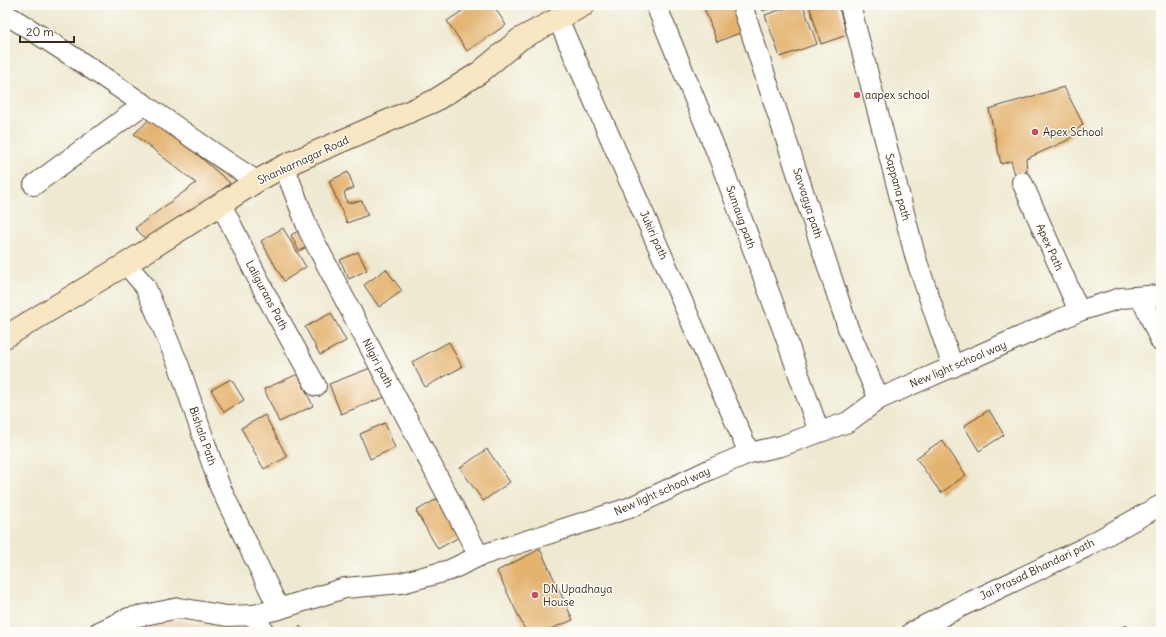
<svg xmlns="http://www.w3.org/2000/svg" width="1166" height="637" font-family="Delius,sans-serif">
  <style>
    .built { fill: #eed7bb }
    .building { fill: #e4b370 }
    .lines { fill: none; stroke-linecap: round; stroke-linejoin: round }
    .street-casing { stroke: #564739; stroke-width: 22 }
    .secondary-casing { stroke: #564739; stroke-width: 24 }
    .street { stroke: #fff; stroke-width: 20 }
    .secondary { stroke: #f9e7c3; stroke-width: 22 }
    .poi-dot { fill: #d1495b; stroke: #fdfcf7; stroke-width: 1.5 }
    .labels { text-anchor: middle; stroke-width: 3; stroke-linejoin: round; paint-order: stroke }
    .poi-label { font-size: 11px; fill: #3b2a1e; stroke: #fdfcf7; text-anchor: start }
    .street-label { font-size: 11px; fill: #3b2a1e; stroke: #fdfcf7 }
  </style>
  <rect width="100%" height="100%" fill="#fdfcf7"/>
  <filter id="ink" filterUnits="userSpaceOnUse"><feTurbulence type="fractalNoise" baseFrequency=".025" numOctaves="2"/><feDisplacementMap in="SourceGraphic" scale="8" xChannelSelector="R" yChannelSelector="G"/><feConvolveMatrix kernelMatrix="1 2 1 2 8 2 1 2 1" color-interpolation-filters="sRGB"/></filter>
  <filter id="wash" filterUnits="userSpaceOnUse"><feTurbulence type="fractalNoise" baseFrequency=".012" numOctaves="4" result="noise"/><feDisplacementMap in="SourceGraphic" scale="16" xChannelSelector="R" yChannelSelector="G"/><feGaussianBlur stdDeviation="0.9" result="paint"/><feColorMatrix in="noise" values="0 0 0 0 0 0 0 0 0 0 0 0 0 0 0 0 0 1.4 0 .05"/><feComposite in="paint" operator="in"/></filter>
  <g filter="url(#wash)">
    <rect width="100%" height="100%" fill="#eee9d0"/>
    <!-- built -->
    <path class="built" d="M171,620L221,627L224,632H129L142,625Z"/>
    <g id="blocks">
      <!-- building -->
      <g class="building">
        <path d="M471,5H493L506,25L467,51L447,21Z"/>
        <path d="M703,5H737L747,30L717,42Z"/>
        <path d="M761,5H779L763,11Z"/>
        <path d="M794,5H803L817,44L780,57L765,15Z"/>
        <path d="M809,5H838L847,35L821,44Z"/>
        <path d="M1064,87L1083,124L1068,140L1026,159L1027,173L1015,175L1011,161L1001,164L989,109Z"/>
        <path d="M153,116L230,183L152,245L135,228L196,183L134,134Z"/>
        <path d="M348,172L354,188L344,192L347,203L362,201L368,215L347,223L329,181Z"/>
        <path d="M283,228L306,267L284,281L261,241Z"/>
        <path d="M302,229L310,245L299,251L291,235Z"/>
        <path d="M358,252L367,270L349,279L340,260Z"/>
        <path d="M386,269L402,291L379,307L364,285Z"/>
        <path d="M331,313L346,341L320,355L305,327Z"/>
        <path d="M449,342L462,367L425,387L412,362Z"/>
        <path d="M373,367L385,397L341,414L329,384Z"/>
        <path d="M298,374L313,406L279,422L264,389Z"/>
        <path d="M231,379L244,400L224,412L211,390Z"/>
        <path d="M989,410L1004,435L979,451L964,426Z"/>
        <path d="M265,415L287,457L264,469L241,428Z"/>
        <path d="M385,423L395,448L370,459L360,434Z"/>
        <path d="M942,440L966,475L941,493L916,458Z"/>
        <path d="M487,449L510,482L483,501L460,468Z"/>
        <path d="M437,499L459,537L438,549L416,511Z"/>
        <path d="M540,549L573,620L543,632H526L497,571Z"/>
        <path d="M1126,625L1130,632H1116Z"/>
        <path d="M300,626L304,632H291Z"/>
      </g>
    </g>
  </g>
  <g filter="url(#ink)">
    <use href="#blocks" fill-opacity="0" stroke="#564739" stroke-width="1"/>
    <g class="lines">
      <defs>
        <g id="street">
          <path d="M656,5L719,158L785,335L819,432"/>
          <path d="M742,5L848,328L879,399"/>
          <path d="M850,5L916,259L953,367"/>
          <path d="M5,14C52,42 98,73 143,104C181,129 217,157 257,181"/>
          <path d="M558,19L749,453"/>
          <path d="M284,166L309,231L479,556"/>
          <path d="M1022,182L1079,311"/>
          <path d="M34,185L144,104"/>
          <path d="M221,204L266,295L316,386"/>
          <path d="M126,264L145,286L179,366L220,487L279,609"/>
          <path d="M1141,297L1161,342"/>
          <path d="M254,615L264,632"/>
          <path d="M99,632L129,618L179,608L227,616L254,615L279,609L345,588L401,583L450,570L479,556L629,508L709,470L749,453L781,446L848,422L879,399L1079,311L1121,298L1161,295"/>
          <path d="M912,632L964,605L1084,548L1161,505"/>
        </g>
        <path id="secondary" d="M5,337L126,264L257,181L284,166L434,101L479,73L520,39L584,5"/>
      </defs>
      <!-- street casing -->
      <use href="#street" class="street-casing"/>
      <!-- secondary casing -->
      <use href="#secondary" class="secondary-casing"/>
      <!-- street -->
      <use href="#street" class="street"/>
      <!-- secondary -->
      <use href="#secondary" class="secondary"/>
    </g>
  </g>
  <!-- markers -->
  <g class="poi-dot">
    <circle cx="857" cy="95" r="4"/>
    <circle cx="1035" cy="132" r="4"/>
    <circle cx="535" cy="595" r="4"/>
  </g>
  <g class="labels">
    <!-- poi labels -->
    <g class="poi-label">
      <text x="865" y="99">aapex school</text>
      <text x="1043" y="136">Apex School</text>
      <text x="543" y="593">DN Upadhaya<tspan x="543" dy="13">House</tspan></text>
    </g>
    <!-- street labels -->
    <g class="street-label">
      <text transform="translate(303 160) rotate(-25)" y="4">Shankarnagar Road</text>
      <text transform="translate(898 187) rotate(75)" y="4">Sappana path</text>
      <text transform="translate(808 203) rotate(72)" y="4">Savvagya path</text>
      <text transform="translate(741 217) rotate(70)" y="4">Sumaug path</text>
      <text transform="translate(654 235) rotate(66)" y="4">Jukiri path</text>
      <text transform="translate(1050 247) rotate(66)" y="4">Apex Path</text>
      <text transform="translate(267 295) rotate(62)" y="4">Laligurans Path</text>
      <text transform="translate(378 363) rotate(62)" y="4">Nilgiri path</text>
      <text transform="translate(958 364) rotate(-23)" y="4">New light school way</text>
      <text transform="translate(203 436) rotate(71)" y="4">Bishala Path</text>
      <text transform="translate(662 491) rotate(-24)" y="4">New light school way</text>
      <text transform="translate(1037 569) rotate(-26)" y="4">Jai Prasad Bhandari path</text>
    </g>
  </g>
  <!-- margin -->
  <rect width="1166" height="637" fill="none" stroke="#fdfcf7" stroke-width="20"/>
  <!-- scale -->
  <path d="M20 36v6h54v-6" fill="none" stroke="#3b2a1e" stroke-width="2"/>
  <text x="26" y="36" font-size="12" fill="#3b2a1e" stroke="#fdfcf7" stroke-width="3" paint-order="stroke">20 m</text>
</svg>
